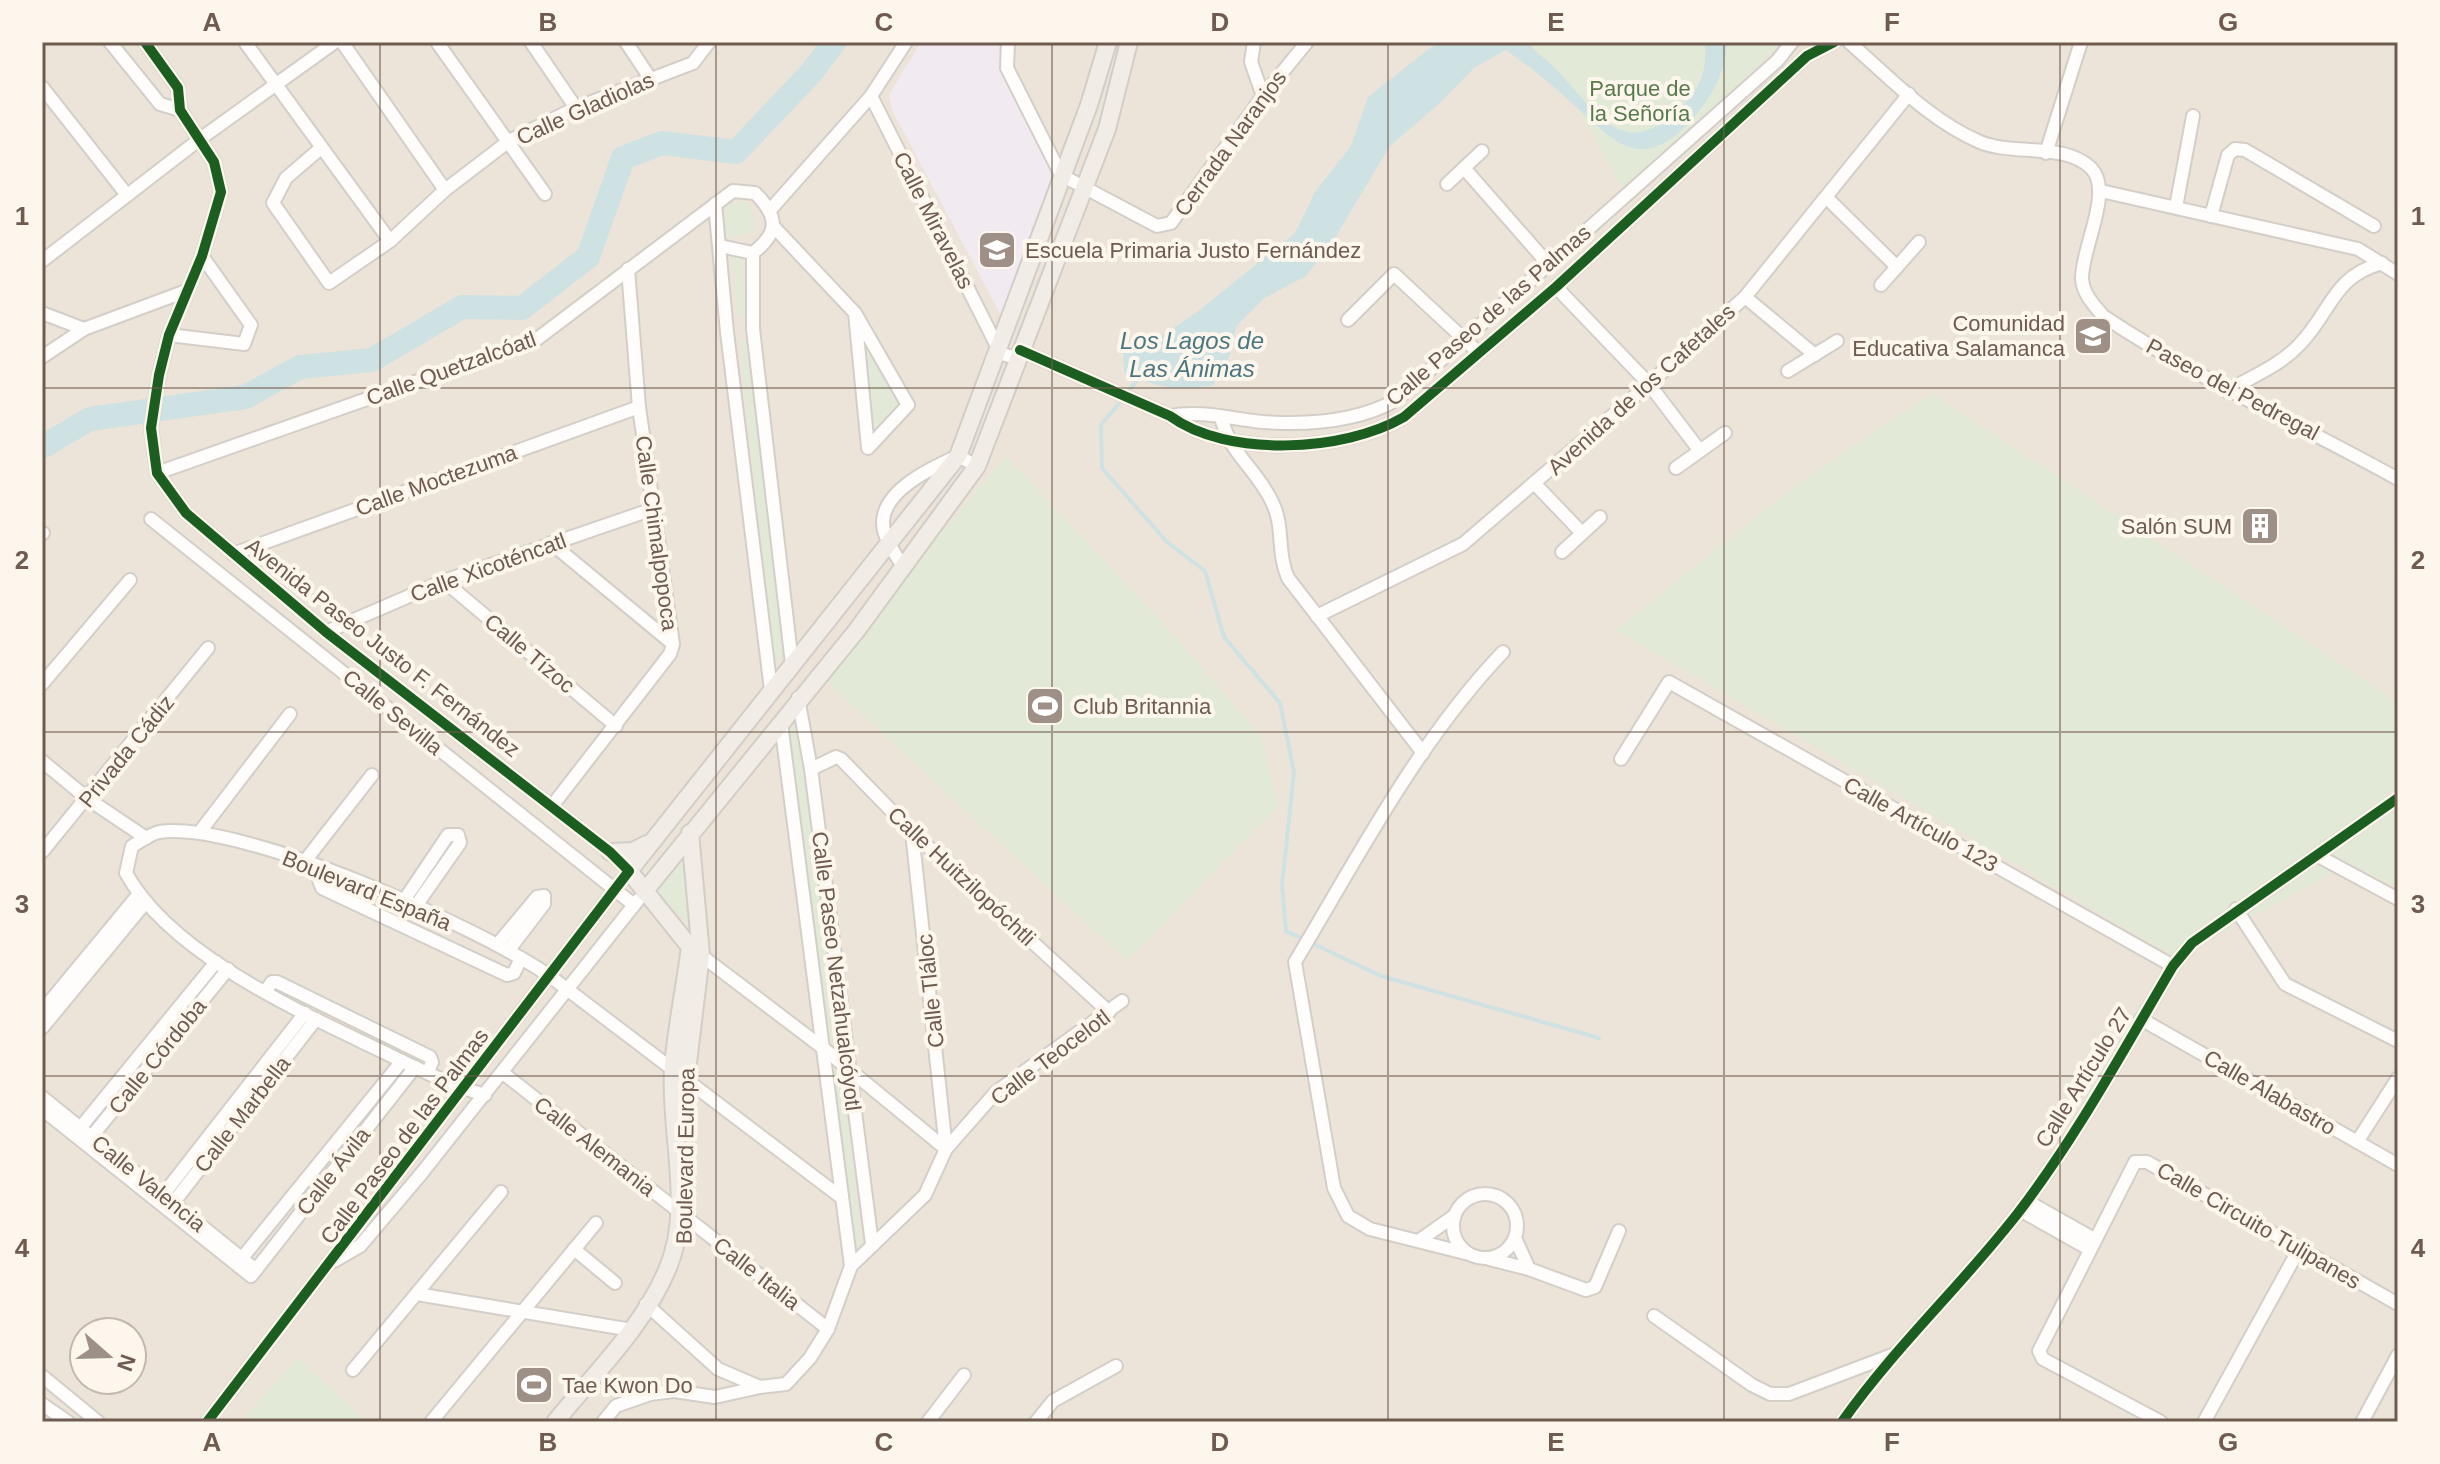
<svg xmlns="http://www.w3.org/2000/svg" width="2440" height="1464" font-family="Arial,sans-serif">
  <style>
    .residential { fill: #ede4d9; fill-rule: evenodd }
    .education { fill: #f2eaf1 }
    .green { fill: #e2ead7 }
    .water { fill: #cee2e3 }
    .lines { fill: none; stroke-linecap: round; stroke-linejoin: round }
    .stream { stroke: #cee2e3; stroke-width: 4 }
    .river { stroke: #cee2e3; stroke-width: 24 }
    .minor-casing { stroke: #d4cec9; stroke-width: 16 }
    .major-casing { stroke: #d3cdc7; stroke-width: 20 }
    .minor { stroke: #fefdfc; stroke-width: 12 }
    .major { stroke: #f1ede6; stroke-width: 16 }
    .cycleway-casing { stroke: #fcf6ed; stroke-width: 15 }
    .cycleway { stroke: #1b5e20; stroke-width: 10 }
    .grid { fill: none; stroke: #6f5b4f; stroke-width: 2; stroke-opacity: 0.55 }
    .labels { text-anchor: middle; stroke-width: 8; stroke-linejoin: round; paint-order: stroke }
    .park-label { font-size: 22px; fill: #597a4c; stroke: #fcf6ed }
    .street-label { font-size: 22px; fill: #6f5b4f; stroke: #fcf6ed }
    .poi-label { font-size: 22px; fill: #6f5b4f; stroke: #fcf6ed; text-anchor: start }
    .water-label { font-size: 24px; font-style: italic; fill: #4c7780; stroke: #fcf6ed }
    .neatline { fill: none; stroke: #6f5b4f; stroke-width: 3 }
    .grid-label { font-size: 26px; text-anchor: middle; font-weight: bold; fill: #6f5b4f }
  </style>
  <rect width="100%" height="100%" fill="#f5f1eb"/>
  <!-- residential -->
  <path class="residential" d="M42,42H2398V802L2332,853L2398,888V1422H42ZM84,1332H132V1380H84Z"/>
  <!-- education -->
  <path class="education" d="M921,42H999L1001,70L1054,179L1003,319L892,110L889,95Z"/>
  <!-- green -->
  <g class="green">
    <path d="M1527,42H1783L1625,193L1553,65Z"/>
    <path d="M746,201L753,214L754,232L729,238C721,224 721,217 730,204Z"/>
    <path d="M733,256H741L745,315H738Z"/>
    <path d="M749,340L783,654L775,664L739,341Z"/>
    <path d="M865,341L901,407L875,433Z"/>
    <path d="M1932,393L2398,702V888L2350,863L2177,958L1616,630L1799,483Z"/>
    <path d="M1006,456L1173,634L1262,737L1278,806L1127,961L821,676Z"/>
    <path d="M796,720L839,1036L830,1038L788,728Z"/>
    <path d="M682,856H689L696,918L688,924L659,898V888Z"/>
    <path d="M841,1067L862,1245L854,1247L833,1069Z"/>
    <path d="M298,1358L367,1422H240Z"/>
  </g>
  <!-- water -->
  <path class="water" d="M1445,42H1527C1535,52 1545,58 1554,67C1592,105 1619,164 1676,112C1700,90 1707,74 1705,42H1727C1725,75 1711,99 1689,123C1640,174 1614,141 1573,104C1552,85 1529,66 1506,50L1474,68L1441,102L1390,146L1333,241L1306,276L1263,299L1236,327L1227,365L1212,386C1174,389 1158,389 1124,372L1123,353L1158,338L1196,313L1295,233L1315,192L1351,146L1368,97L1430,48Z"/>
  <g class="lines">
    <!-- stream -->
    <g class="stream">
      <path d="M1127,393L1138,379"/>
      <path d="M1122,400L1101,425L1102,468L1167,542L1205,571L1224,637L1280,703L1294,772L1282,885L1286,931L1381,976L1599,1038"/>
    </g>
    <!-- river -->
    <path class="river" d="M42,447L90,419L245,397L300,367L372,360L462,307L522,308L588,257L623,158L662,143L736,152L811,73L834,42"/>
    <defs>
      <g id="minor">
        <path d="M110,42L160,104L180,110"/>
        <path d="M145,42L178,88L180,110L214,162L221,192L202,256L169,335L159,375L151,428L157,473L186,513L326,632L610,852L629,871L207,1422"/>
        <path d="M245,42L390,241"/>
        <path d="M342,42L445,190"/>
        <path d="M437,42L545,194"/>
        <path d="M531,42L576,108"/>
        <path d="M626,42L650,78"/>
        <path d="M1008,42L1007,68L1061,175L1157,226L1171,223L1263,96L1307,42"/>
        <path d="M1254,42L1251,62L1263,96"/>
        <path d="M1849,42C1889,77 1930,121 1980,142C2013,156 2064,142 2091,168C2114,191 2081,249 2082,279C2083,294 2094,305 2103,316C2196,378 2299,424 2398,479"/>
        <path d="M42,87L127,195"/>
        <path d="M871,96L1001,354L1014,357L1020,350"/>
        <path d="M321,148L286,178L273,203L329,283L390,241L445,190L509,141L576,108L693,63L709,42"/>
        <path d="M2046,153L2081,42"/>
        <path d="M1464,168L1549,265"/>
        <path d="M1447,184L1482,151"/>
        <path d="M2101,191L2358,249L2398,274"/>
        <path d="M1827,198L1897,267"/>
        <path d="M715,204L727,332L771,690"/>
        <path d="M2176,207L2193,116"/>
        <path d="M771,209L871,96L906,42"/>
        <path d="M2211,216L2228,155L2235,149L2245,150L2374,226"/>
        <path d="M773,226L855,313L908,405L868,448L855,313"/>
        <path d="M753,253V329L792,664"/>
        <path d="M42,261L200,139L335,42"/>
        <path d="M1881,285L1919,242"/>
        <path d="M1556,287L1649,384L1700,451"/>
        <path d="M1745,297L1815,355"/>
        <path d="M42,313L84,329"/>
        <path d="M1348,320L1394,274L1479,353"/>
        <path d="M169,335L244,344L251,325L202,256"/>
        <path d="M1020,350L1170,416C1227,458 1344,452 1404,417L1556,287L1807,56L1834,42"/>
        <path d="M42,357L84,329L186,291"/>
        <path d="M1788,371L1837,341"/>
        <path d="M2227,391C2251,377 2281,365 2300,344C2332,311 2332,277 2382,263"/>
        <path d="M1170,416C1201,410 1231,419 1263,422C1307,425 1357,422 1396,400L1777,61L1792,42"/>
        <path d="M1221,417C1230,455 1258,470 1273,504C1284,527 1277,554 1288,578L1423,753"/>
        <path d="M1676,468L1725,433"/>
        <path d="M157,473L537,339L733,191L755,193C778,216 780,232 753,253L720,246"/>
        <path d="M1535,484L1582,533"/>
        <path d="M151,519L634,905"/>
        <path d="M42,534L43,533"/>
        <path d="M551,543L673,644"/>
        <path d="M1562,552L1600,517"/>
        <path d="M233,554L639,407"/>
        <path d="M904,568C896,555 882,537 883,521C885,489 933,467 958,456L977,466"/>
        <path d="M444,581L616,726"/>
        <path d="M1317,616L1463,544L1649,384L1745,297L1909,94"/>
        <path d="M326,632L444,581L653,509"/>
        <path d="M42,684L130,580"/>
        <path d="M798,698L811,769L872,1244"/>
        <path d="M781,723L851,1266"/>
        <path d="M1621,759L1669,682L2173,966"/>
        <path d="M42,761L88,799L146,838"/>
        <path d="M811,769L836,757L841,759L912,832L1109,1012"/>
        <path d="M552,806L670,654L673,644L639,407L628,269"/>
        <path d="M912,832L946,1149"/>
        <path d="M199,833L290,714"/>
        <path d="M42,852L208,648"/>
        <path d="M2320,857L2398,899"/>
        <path d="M305,861L372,775"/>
        <path d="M324,868L319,880L322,888L507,975L514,973L521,958"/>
        <path d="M403,902L448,835H458L460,843L415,907"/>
        <path d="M2236,909L2285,984L2398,1041"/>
        <path d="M497,945L537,897L544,896"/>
        <path d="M508,951L544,904V896"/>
        <path d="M698,953L823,1048L946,1149"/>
        <path d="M265,992L272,982H277L430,1057L432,1062L428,1072"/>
        <path d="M42,1011L138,895"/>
        <path d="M2141,1019L2398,1165"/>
        <path d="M42,1028L146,902"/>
        <path d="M503,1073L828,1329"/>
        <path d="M485,1095C446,1084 409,1064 373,1047C294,1009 169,952 126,873L132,846C140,842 150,834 159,832C241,820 481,928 551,977L842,1198"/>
        <path d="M42,1097L256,1270"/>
        <path d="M42,1109L251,1276L415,1067"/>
        <path d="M76,1133L216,962"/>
        <path d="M88,1141L228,969"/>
        <path d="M2357,1142L2398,1078"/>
        <circle cx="1485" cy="1226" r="32"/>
        <path d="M159,1200L305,1013"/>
        <path d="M2027,1201L2094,1239"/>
        <path d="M170,1207L316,1019"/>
        <path d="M2020,1210L2089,1249"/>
        <path d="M1515,1238L1529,1269"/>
        <path d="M1420,1240L1454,1216"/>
        <path d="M574,1249L615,1283"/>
        <path d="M1469,1254L1370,1229L1348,1216L1334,1188L1295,962C1358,857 1418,741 1503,652"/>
        <path d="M1489,1259L1529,1269L1586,1290L1595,1287L1619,1231"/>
        <path d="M334,1261L360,1246L421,1174L638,900"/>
        <path d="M238,1263L402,1061"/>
        <path d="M417,1294L632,1330"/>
        <path d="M646,1304L718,1369L760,1387L786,1384L810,1358L828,1329L851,1266L925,1195L946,1149L996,1092L1122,1001"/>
        <path d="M1654,1316L1752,1385L1770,1394H1789L1892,1355"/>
        <path d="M353,1370L501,1192"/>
        <path d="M42,1376L98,1422"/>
        <path d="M42,1404L68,1422"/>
        <path d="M431,1422L596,1223"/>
        <path d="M603,1422L616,1406L650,1394L674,1391L715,1397L760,1387"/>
        <path d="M928,1422L964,1375"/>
        <path d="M1036,1422L1053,1401L1116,1366"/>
        <path d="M1842,1422C1895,1347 1962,1285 2018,1213C2077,1136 2124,1049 2173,966L2192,943L2398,798"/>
        <path d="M2161,1422L2043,1359L2039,1351L2135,1162H2147L2398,1304"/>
        <path d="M2204,1422L2299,1249"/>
        <path d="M2362,1422L2398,1355"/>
      </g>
      <g id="major">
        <path d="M610,852L633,851L647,844"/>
        <path d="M644,892L857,630L977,466L1107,129L1129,42"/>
        <path d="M684,1096L701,955L690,833"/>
        <path d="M555,1422C594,1374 643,1327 667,1270C694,1209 669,1133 673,1068C676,1028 685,987 690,947L629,871L958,456L1089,105L1108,42"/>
      </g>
    </defs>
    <!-- minor casing -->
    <use href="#minor" class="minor-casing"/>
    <!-- major casing -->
    <use href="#major" class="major-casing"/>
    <!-- minor -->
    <use href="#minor" class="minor"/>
    <!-- major -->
    <use href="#major" class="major"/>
    <defs>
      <g id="cycleway">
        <path d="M145,42L178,88L180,110L214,162L221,192L202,256L169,335L159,375L151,428L157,473L186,513L326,632L610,852L629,871L207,1422"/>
        <path d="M1020,350L1170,416C1227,458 1344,452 1404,417L1556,287L1807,56L1834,42"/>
        <path d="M1842,1422C1895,1347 1962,1285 2018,1213C2077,1136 2124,1049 2173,966L2192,943L2398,798"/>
      </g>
    </defs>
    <!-- cycleway casing -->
    <use href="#cycleway" class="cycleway-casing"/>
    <!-- cycleway -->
    <use href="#cycleway" class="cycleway"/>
  </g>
  <!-- grid -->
  <path class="grid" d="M380,42V1422M716,42V1422M1052,42V1422M1388,42V1422M1724,42V1422M2060,42V1422M42,388H2398M42,732H2398M42,1076H2398"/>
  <!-- icons -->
  <defs>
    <symbol id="school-square" viewBox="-11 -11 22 22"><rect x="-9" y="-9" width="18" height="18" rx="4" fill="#9e9086" stroke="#fcf6ed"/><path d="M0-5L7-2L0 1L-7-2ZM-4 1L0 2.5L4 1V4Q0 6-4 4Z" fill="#fff"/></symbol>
    <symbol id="building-square" viewBox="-11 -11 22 22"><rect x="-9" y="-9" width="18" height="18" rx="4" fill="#9e9086" stroke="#fcf6ed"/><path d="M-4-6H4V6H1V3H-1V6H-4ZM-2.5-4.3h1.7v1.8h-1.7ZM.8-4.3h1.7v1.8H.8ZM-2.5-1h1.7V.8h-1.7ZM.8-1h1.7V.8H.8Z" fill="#fff"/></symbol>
    <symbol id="stadium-square" viewBox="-11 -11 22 22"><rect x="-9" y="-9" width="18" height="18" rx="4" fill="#9e9086" stroke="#fcf6ed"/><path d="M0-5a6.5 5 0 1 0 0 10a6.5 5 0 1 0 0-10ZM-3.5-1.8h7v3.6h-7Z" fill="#fff"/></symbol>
  </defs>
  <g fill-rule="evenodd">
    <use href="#school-square" x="975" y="228" width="44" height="44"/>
    <use href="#school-square" x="2071" y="314" width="44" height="44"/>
    <use href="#building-square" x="2238" y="504" width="44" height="44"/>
    <use href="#stadium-square" x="1023" y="684" width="44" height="44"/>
    <use href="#stadium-square" x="512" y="1363" width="44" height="44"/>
  </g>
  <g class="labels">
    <!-- park labels -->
    <g class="park-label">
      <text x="1640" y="96">Parque de<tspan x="1640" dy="25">la Señoría</tspan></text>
    </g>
    <!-- street labels -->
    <g class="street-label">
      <text transform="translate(585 108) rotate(-24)" y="8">Calle Gladiolas</text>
      <text transform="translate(1230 143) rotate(-54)" y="8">Cerrada Naranjos</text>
      <text transform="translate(934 220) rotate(63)" y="8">Calle Miravelas</text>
      <text transform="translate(1488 315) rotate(-41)" y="8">Calle Paseo de las Palmas</text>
      <text transform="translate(451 368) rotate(-20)" y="8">Calle Quetzalcóatl</text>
      <text transform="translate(1641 389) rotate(-42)" y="8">Avenida de los Cafetales</text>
      <text transform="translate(2233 389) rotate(28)" y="8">Paseo del Pedregal</text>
      <text transform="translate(436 480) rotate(-20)" y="8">Calle Moctezuma</text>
      <text transform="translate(657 533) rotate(82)" y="8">Calle Chimalpopoca</text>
      <text transform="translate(488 567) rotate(-20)" y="8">Calle Xicoténcatl</text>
      <text transform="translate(383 647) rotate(38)" y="8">Avenida Paseo Justo F. Fernández</text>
      <text transform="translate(530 653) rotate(40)" y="8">Calle Tízoc</text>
      <text transform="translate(393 712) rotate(39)" y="8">Calle Sevilla</text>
      <text transform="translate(126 751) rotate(-51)" y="8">Privada Cádiz</text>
      <text transform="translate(1921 824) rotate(29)" y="8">Calle Artículo 123</text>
      <text transform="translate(962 876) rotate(43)" y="8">Calle Huitzilopóchtli</text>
      <text transform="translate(367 890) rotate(22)" y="8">Boulevard España</text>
      <text transform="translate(837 971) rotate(83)" y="8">Calle Paseo Netzahualcóyotl</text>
      <text transform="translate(930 991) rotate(-96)" y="8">Calle Tláloc</text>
      <text transform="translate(157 1056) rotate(-51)" y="8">Calle Córdoba</text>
      <text transform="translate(1050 1057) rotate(-37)" y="8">Calle Teocelotl</text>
      <text transform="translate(2083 1077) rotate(-58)" y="8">Calle Artículo 27</text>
      <text transform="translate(2270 1092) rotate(30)" y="8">Calle Alabastro</text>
      <text transform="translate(242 1114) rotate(-52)" y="8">Calle Marbella</text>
      <text transform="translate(404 1136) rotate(-53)" y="8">Calle Paseo de las Palmas</text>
      <text transform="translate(595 1146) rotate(38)" y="8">Calle Alemania</text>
      <text transform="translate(685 1156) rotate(-89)" y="8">Boulevard Europa</text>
      <text transform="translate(333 1171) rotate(-52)" y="8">Calle Ávila</text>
      <text transform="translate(149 1183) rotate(39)" y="8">Calle Valencia</text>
      <text transform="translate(2259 1225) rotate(30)" y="8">Calle Circuito Tulipanes</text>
      <text transform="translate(757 1273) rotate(38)" y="8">Calle Italia</text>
    </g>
    <!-- poi labels -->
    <g class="poi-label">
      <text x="1025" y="258">Escuela Primaria Justo Fernández</text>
      <text x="2065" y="331" text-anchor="end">Comunidad<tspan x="2065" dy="25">Educativa Salamanca</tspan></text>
      <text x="2232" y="534" text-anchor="end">Salón SUM</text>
      <text x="1073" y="714">Club Britannia</text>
      <text x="562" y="1393">Tae Kwon Do</text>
    </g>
    <!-- water labels -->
    <g class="water-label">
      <text x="1192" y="349">Los Lagos de<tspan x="1192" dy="28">Las Ánimas</tspan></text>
    </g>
  </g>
  <!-- border -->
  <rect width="2440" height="1464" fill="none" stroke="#fcf6ed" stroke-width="88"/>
  <!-- north arrow -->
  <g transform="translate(108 1356) rotate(110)"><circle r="38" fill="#fcf6ed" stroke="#c4b8ae" stroke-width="2"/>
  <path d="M0-6L14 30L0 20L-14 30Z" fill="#9e9086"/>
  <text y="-12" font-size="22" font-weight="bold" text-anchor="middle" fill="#6f5b4f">N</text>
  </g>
  <rect x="44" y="44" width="2352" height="1376" class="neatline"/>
  <g class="grid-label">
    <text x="212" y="31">A</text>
    <text x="548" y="31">B</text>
    <text x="884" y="31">C</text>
    <text x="1220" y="31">D</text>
    <text x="1556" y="31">E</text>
    <text x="1892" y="31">F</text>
    <text x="2228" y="31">G</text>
    <text x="22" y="225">1</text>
    <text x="2418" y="225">1</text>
    <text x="22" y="569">2</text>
    <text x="2418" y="569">2</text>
    <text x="22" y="913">3</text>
    <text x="2418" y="913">3</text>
    <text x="22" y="1257">4</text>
    <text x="2418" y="1257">4</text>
    <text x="212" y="1451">A</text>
    <text x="548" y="1451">B</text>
    <text x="884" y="1451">C</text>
    <text x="1220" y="1451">D</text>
    <text x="1556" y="1451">E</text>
    <text x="1892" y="1451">F</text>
    <text x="2228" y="1451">G</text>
  </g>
</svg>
